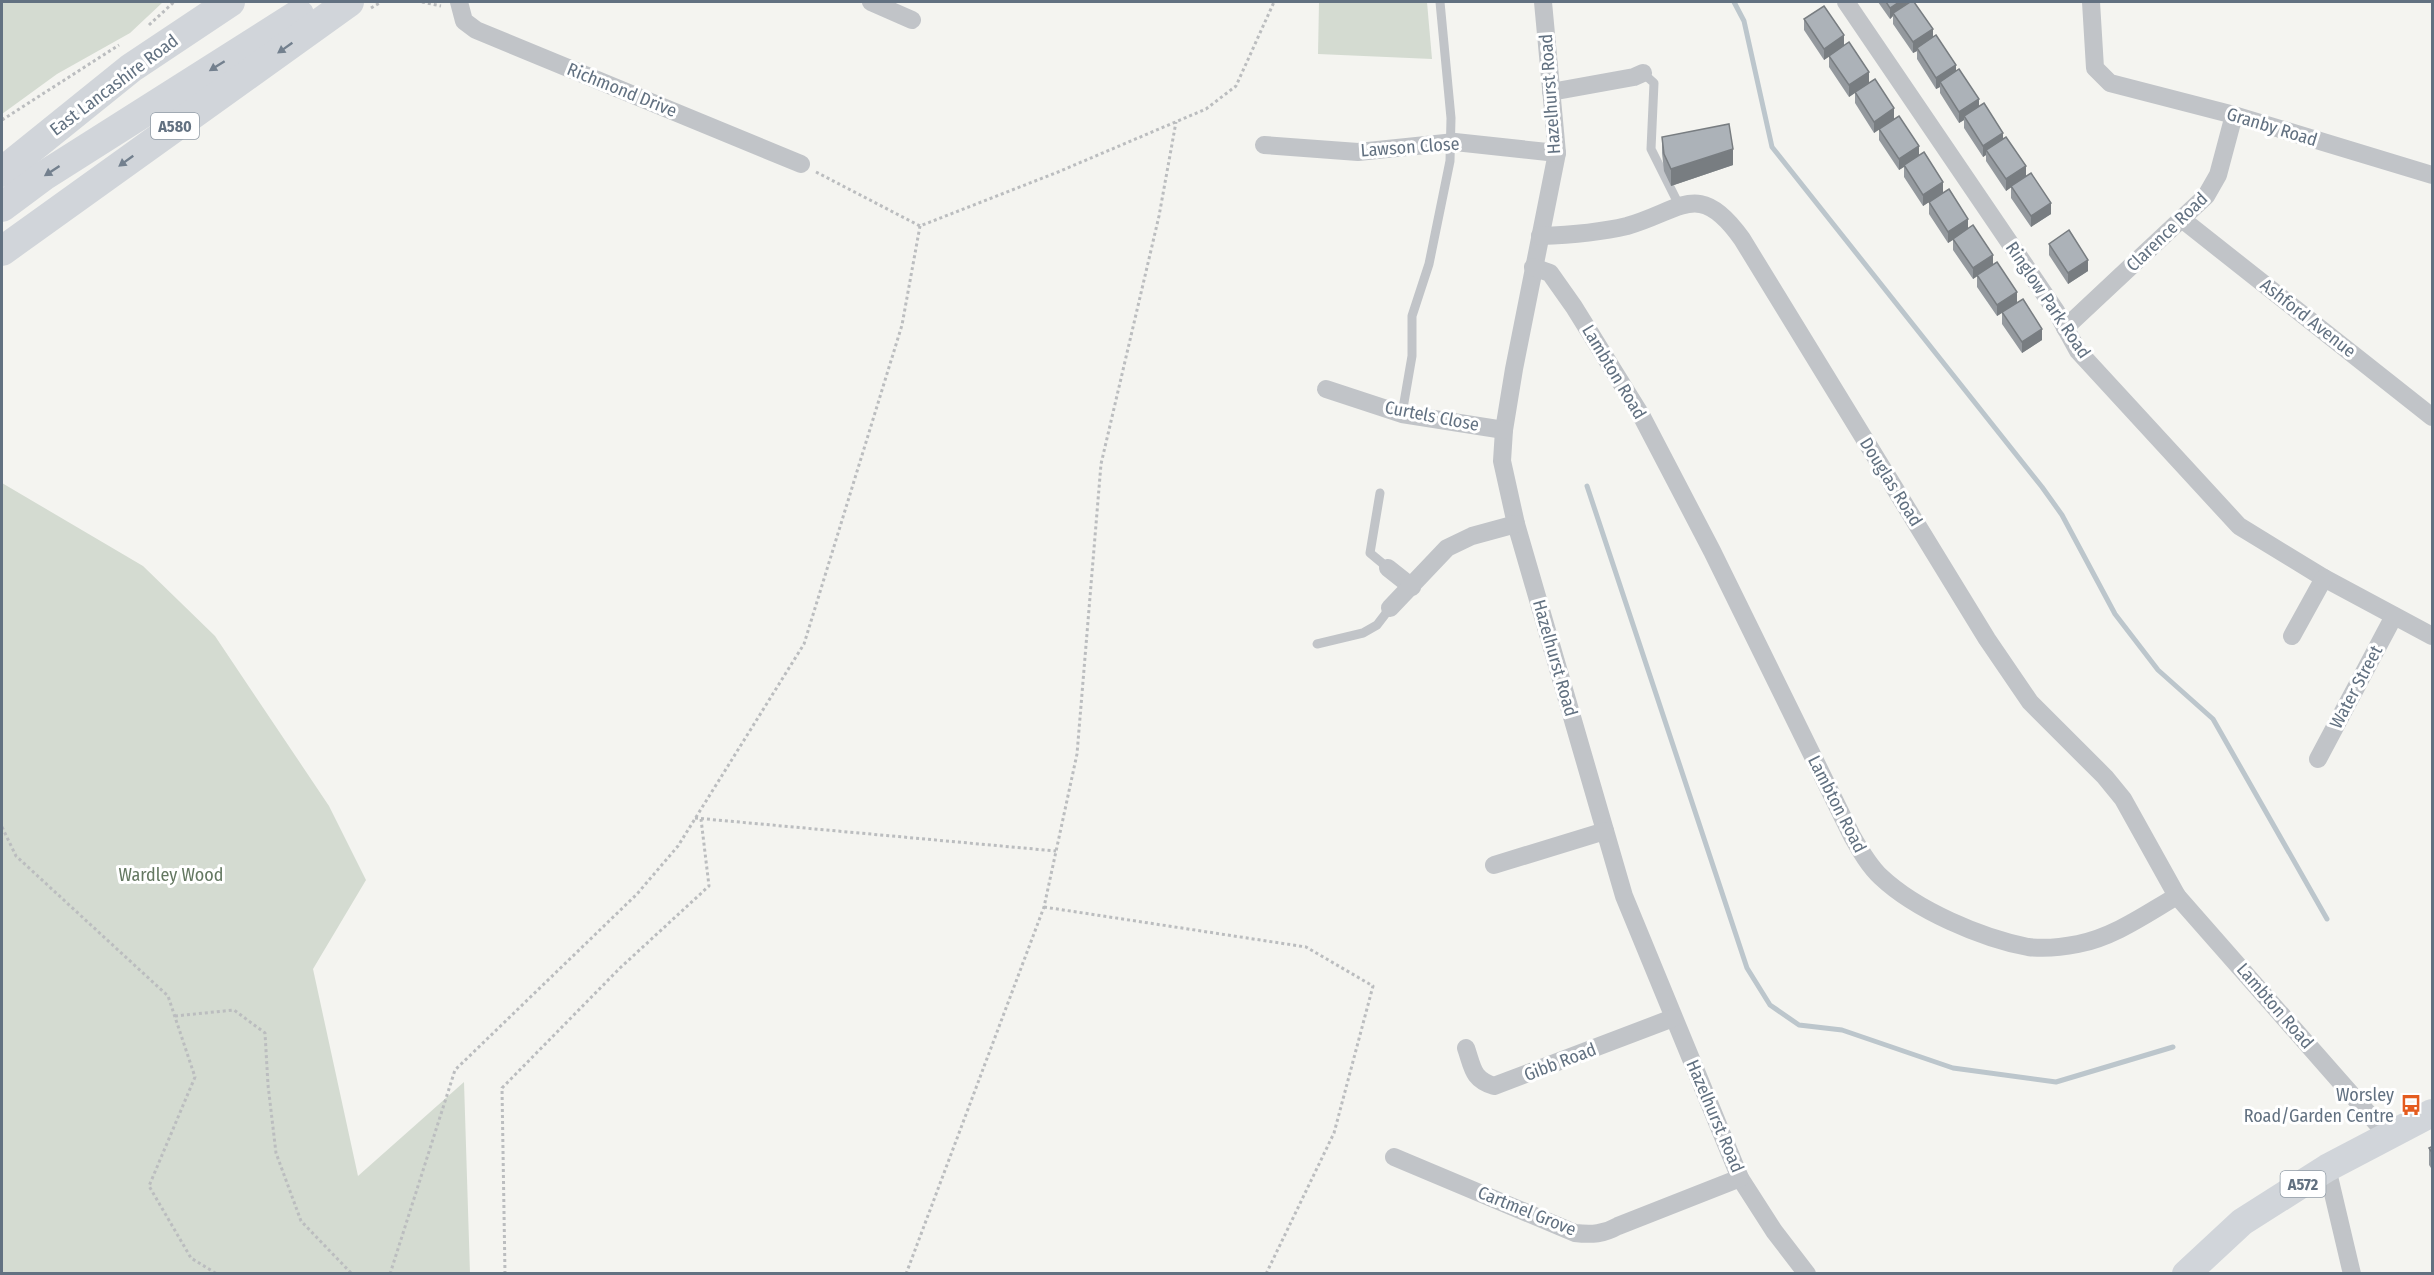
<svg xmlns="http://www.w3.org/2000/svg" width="2434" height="1275" font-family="'Fira Sans Condensed',sans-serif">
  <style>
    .green { fill: #d4dbd1 }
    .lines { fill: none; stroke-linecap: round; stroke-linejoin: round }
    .stream { stroke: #bcc6cc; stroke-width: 5 }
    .path { stroke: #bbbdbf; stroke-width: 3; stroke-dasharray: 3 3; stroke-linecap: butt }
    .service { stroke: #c1c4c8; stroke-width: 9 }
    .minor { stroke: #c1c4c8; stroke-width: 18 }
    .primary { stroke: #d1d5da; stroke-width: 28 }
    .trunk { stroke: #d1d5da; stroke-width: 30 }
    .wall { fill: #94999e }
    .shaded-wall { fill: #787d81 }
    .building { fill: #acb2b8; stroke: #787d81; stroke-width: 1.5 }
    .oneway { fill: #73808e }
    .labels { text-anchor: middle; stroke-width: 6; stroke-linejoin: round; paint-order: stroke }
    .shield { fill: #fff; stroke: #919ca7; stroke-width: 1.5 }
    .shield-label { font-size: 16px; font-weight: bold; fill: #627181 }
    .street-label { font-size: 18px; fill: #627181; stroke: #fff }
    .park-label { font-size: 18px; fill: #647861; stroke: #fff }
    .poi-label { font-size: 18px; fill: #627181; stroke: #fff; text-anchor: end }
  </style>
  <rect width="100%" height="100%" fill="#f4f4f0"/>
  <!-- green -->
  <g class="green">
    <path d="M2,2H163L130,33L57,74L2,114Z"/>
    <path d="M1319,2H1427L1432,59L1318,54Z"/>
    <path d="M2,483L143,566L215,636L329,806L366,880L313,969L358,1176L464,1082L470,1273H2Z"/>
  </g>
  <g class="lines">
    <!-- stream -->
    <g class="stream">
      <path d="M1734,2L1744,21L1772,147L2042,487L2062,515L2115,614L2158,670L2213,719L2327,919"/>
      <path d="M1587,486L1747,968L1770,1005L1799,1025L1842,1030L1953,1068L2056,1082L2173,1047"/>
    </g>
    <!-- path -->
    <g class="path">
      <path d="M422,2L441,6"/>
      <path d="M371,8L381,2"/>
      <path d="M149,25L174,2"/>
      <path d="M2,120L119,45"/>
      <path d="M816,172L920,226L1058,172L1206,109L1236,86L1274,2"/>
      <path d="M695,818L1056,851"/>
      <path d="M2,827L16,856L168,996L195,1077L149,1186L191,1258L217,1274"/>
      <path d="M1044,907L1306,947L1373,986L1334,1133L1266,1274"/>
      <path d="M175,1016L234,1010L265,1033L268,1085L276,1153L301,1221L352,1274"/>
      <path d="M390,1274L455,1070L637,894L678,846L804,644L902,325L920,226"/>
      <path d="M505,1274L502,1088L620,968L709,886L701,819"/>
      <path d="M906,1274L1044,907L1077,754L1101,464L1159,216L1176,122"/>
    </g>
    <!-- service -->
    <g class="service">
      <path d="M1643,73L1654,83L1651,149L1679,205"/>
      <path d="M1402,414L1412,356V316L1429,264L1450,161L1451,118L1440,2"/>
      <path d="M1380,493L1370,553L1388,568"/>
      <path d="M1317,644L1363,633L1377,625L1390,608"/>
    </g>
    <!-- minor -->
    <g class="minor">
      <path d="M459,2L464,21L476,30L801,164"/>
      <path d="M871,2L912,20"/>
      <path d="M1543,2L1557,153L1514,369L1504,430L1502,461L1516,524L1624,896L1740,1178L1774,1231L1807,1274"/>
      <path d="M1846,2L2056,311L2078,351L2239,526L2324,578L2432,636"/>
      <path d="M2091,2L2095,68L2110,83L2234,115L2432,175"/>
      <path d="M1551,92L1634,77L1643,73"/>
      <path d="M1264,145L1358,152L1455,142L1557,153"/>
      <path d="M2183,220L2432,417"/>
      <path d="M1540,236C1569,235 1598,233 1627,226C1681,211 1699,178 1742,239L1987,639L2030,702L2105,777L2123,799L2177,896"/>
      <path d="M1533,267L1550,273L1574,307L1641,415L1712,551L1852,836C1860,850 1869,866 1881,877C1916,910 1981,938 2028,947C2044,949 2063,947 2078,944C2114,937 2146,914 2177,896L2388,1136"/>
      <path d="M2065,328L2206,196L2218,175L2234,115"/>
      <path d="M1326,389L1402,414L1504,430"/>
      <path d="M1388,568L1412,587"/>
      <path d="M1390,608L1447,548L1472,536L1516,524"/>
      <path d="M2292,636L2324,578"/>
      <path d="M2318,759L2394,616"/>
      <path d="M1494,865L1605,831"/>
      <path d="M1466,1048C1473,1068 1472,1079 1494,1086L1673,1018"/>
      <path d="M1394,1157L1575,1233C1592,1235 1604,1234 1618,1226L1740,1178"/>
      <path d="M2327,1168L2352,1274"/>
    </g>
    <!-- primary -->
    <path class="primary" d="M2186,1274L2242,1222L2327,1168L2432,1113"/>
    <!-- trunk -->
    <g class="trunk">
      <path d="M2,172L131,68L230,2"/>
      <path d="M2,207L45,175L299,14"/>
      <path d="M2,251L349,2"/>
    </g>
  </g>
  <!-- wall -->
  <g class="wall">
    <path d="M1878,2H1914L1933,37L1979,106L2003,139L2026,177L2051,214L2031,227L2011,198V187L2006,191L1986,161V155L1983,157L1964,128V120L1959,123L1940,93V87L1936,89L1917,59V51L1913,53L1893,24V16L1890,19Z"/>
    <path d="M1804,19L1844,46L1993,265L2042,340L2022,353L2002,324V313L1997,316L1977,287V276L1973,279L1953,250V240L1948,243L1929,214V202L1932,200L1923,206L1904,177V167L1899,170L1879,140V129L1874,133L1855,103V93L1849,97L1829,67V56L1824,60L1804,30Z"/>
    <path d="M1662,137L1733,165L1671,186L1664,171L1662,153Z"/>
    <path d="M2049,244L2088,271L2068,284L2049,255Z"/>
    <path d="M2433,1146V1171L2429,1165V1148Z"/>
  </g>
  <!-- shaded-wall -->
  <g class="shaded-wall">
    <path d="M1899,2H1909L1893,13V16L1890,19V8Z"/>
    <path d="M1933,29V40L1917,48V51L1913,53V42Z"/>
    <path d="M1844,35V47L1824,60V49Z"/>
    <path d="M1956,65V76L1940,82V87L1936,89V78Z"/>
    <path d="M1869,72V83L1849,97V85Z"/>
    <path d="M1979,99V110L1964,116V120L1959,123V112Z"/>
    <path d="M1894,108V120L1874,133V122Z"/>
    <path d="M2003,133V144L1986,150V155L1983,157V146Z"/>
    <path d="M1919,146V157L1899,170V159Z"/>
    <path d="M1733,149V165L1671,186V169Z"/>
    <path d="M2026,166V177L2006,191V179Z"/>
    <path d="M1943,182V193L1923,206V195Z"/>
    <path d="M2051,203V214L2031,227V216Z"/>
    <path d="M1968,219V230L1948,243V232Z"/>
    <path d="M1993,255V266L1973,279V268Z"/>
    <path d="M2088,260V271L2068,284V273Z"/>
    <path d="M2017,292V303L1997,316V305Z"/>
    <path d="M2042,329V340L2022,353V342Z"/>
  </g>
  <!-- building -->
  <g class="building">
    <path d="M1886,2H1899L1890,8Z"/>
    <path d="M1910,2H1914L1933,29L1913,42L1893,13Z"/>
    <path d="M1824,6L1844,35L1824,49L1804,19Z"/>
    <path d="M1936,35L1956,65L1936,78L1917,48Z"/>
    <path d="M1849,42L1869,72L1849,85L1829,56Z"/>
    <path d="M1959,69L1979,99L1959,112L1940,82Z"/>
    <path d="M1875,79L1894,108L1874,122L1855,92Z"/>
    <path d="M1984,103L2003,133L1983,146L1964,116Z"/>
    <path d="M1899,116L1919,146L1899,159L1879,129Z"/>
    <path d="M1729,124L1733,149L1671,169L1664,154L1662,137Z"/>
    <path d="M2006,137L2026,166L2006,179L1986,150Z"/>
    <path d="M1924,152L1943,182L1923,195L1904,165Z"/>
    <path d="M2031,173L2051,203L2031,216L2011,186Z"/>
    <path d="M1949,189L1968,219L1948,232L1929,202Z"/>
    <path d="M1973,225L1993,255L1973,268L1953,239Z"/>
    <path d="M2069,230L2088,260L2068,273L2049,244Z"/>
    <path d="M1997,262L2017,292L1997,305L1977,275Z"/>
    <path d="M2023,299L2042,329L2022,342L2002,312Z"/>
    <path d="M2433,1146V1154L2429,1148Z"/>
  </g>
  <!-- one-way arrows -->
  <defs><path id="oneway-solid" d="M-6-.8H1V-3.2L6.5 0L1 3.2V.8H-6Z" transform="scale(1.5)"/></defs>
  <g class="oneway">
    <use href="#oneway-solid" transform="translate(285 48) rotate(145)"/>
    <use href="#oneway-solid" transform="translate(217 66) rotate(148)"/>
    <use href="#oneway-solid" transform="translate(126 161) rotate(144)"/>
    <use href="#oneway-solid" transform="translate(52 171) rotate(147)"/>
  </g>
  <!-- icons -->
  <defs>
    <symbol id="bus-bare" viewBox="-9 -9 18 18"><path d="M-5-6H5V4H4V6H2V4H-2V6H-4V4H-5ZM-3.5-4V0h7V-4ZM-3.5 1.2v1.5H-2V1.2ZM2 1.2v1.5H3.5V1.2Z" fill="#e45c1f" stroke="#fff" stroke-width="2.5" paint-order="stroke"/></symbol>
  </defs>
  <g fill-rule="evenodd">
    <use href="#bus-bare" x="2396" y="1090" width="30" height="30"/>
  </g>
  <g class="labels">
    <!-- shield labels -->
    <g class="shield">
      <rect x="151" y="113" width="48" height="26" rx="4.5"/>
      <rect x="2280.5" y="1171" width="45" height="26" rx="4.5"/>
    </g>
    <g class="shield-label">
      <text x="175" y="132">A580</text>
      <text x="2303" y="1190">A572</text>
    </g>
    <!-- street labels -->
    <g class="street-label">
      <text transform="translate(114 85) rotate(-37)" y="6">East Lancashire Road</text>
      <text transform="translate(622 90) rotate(22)" y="6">Richmond Drive</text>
      <text transform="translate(1550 94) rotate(-94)" y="6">Hazelhurst Road</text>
      <text transform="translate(2272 127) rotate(17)" y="6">Granby Road</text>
      <text transform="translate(1410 147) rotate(-4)" y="6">Lawson Close</text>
      <text transform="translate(2167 232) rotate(-44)" y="6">Clarence Road</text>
      <text transform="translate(2048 300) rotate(56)" y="6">Ringlow Park Road</text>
      <text transform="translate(2308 318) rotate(38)" y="6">Ashford Avenue</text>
      <text transform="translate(1614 372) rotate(59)" y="6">Lambton Road</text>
      <text transform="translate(1432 416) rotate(11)" y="6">Curtels Close</text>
      <text transform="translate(1891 482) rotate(58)" y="6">Douglas Road</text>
      <text transform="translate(1555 658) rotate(74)" y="6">Hazelhurst Road</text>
      <text transform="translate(2356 687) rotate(-62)" y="6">Water Street</text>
      <text transform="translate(1837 804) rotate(63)" y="6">Lambton Road</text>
      <text transform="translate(2275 1006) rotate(49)" y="6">Lambton Road</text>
      <text transform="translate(1560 1062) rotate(-21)" y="6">Gibb Road</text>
      <text transform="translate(1715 1116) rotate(67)" y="6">Hazelhurst Road</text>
      <text transform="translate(1527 1211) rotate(22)" y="6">Cartmel Grove</text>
    </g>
    <!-- park labels -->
    <g class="park-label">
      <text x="171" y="881">Wardley Wood</text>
    </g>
    <!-- poi labels -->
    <g class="poi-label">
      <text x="2394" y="1101">Worsley<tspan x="2394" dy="21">Road/Garden Centre</tspan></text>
    </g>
  </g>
  <!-- border -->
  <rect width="2434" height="1275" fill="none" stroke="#627181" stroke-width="6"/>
</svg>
